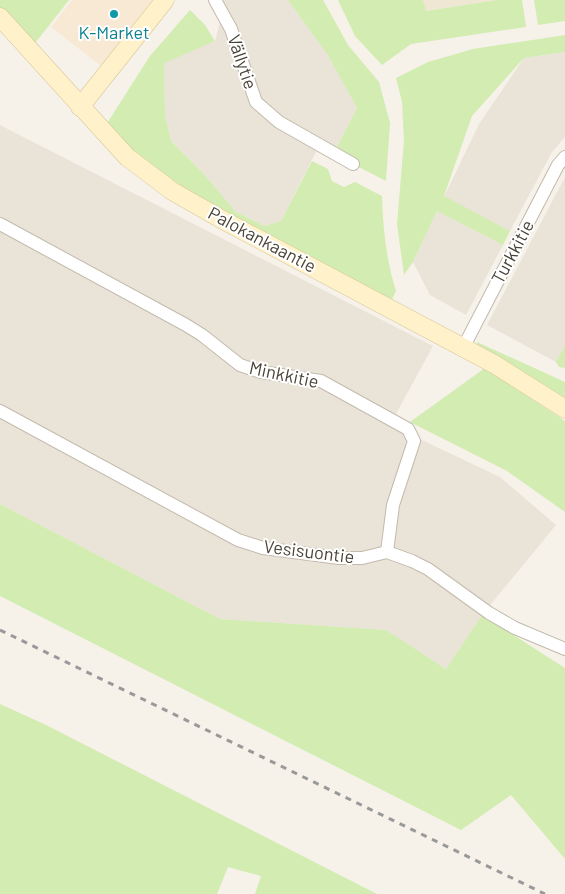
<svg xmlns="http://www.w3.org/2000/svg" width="565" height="894" font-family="Barlow,sans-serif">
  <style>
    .residential { fill: #eae4d8 }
    .commercial { fill: #f8e9d5 }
    .education { fill: #efe7d3 }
    .green { fill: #d2ecb1 }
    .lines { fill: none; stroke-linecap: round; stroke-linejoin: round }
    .street-casing { stroke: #c2baac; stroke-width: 14 }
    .secondary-casing { stroke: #d8c698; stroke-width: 19 }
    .street { stroke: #fff; stroke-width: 12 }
    .secondary { stroke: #fff2cb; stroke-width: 18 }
    .rail { stroke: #999; stroke-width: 3; stroke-dasharray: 6 6; stroke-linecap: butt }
    .culture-dot { fill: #0f9aa8; stroke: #fff; stroke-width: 2 }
    .labels { text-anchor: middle; stroke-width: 4; stroke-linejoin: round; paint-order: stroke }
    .culture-label { font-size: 18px; fill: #0d838f; stroke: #fff }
    .street-label { font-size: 18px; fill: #4a4337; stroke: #fff }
  </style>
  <rect width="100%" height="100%" fill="#f6f2ea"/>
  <!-- residential -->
  <g class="residential">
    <path d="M215,0H288L327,54L357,108L337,147L322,140L281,221L265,226L236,212L203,173L171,141L165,114L164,62L215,41L221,18Z"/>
    <path d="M565,52V137L552,152L510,231L444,197L479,124L524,58Z"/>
    <path d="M0,125L433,346L390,425L500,477L556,525L482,615L446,669L385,630L220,619L0,504Z"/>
    <path d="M565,177V345L556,362L487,325Z"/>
    <path d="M437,211L503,245L466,315L430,295L413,262Z"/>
  </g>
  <!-- commercial -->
  <path class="commercial" d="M72,0H153L101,66L51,27Z"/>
  <!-- education -->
  <path class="education" d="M423,0H497L425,11Z"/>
  <!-- green -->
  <g class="green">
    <path d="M0,0H69L32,47L0,12Z"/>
    <path d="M288,0H323L348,45L379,82L390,123L386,181L339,157L337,147L357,108L327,54Z"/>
    <path d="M338,0H423L426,11L497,0H522L526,27L411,44L382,65L355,36Z"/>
    <path d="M534,0H565V21L538,25Z"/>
    <path d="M190,10L205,25L215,41L164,63L165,114L171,141L203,173L236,212L265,226L281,221L312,161L328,169L332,181L344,187L355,182L382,196C383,228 386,260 396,291L390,303L172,188L104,128L150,56Z"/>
    <path d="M565,35V52L524,58L472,116L444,196L510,231L503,245L437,211L413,262L404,275L397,224L404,141L402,102L396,78L428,62L473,49Z"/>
    <path d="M477,342L565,382V403L477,349Z"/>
    <path d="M565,345V368L559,367L556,362Z"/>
    <path d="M485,368L565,421V512L507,471L410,422Z"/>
    <path d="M0,504L220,619L386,630L446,669L482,615L565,668V859L511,795L461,830L0,596Z"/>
    <path d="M0,704L44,724L377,894H255L261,876L228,867L217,894H0Z"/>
  </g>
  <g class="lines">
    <defs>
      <g id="street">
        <path d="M215,0L231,29L256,102L279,122L353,164"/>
        <path d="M0,224L186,325L202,335L240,365L261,372L321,381L408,429L414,441L393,505L387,552"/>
        <path d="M463,348L558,165L565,157"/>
        <path d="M0,411L238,540L263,548L339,558H362L387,552L412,561L428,569L489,613L515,628L565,649"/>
      </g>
      <g id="secondary">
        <path d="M0,17L127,157L172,191L221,219L494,364L565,409"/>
        <path d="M80,107L165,0"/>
      </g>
    </defs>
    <!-- street casing -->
    <use href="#street" class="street-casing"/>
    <!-- secondary casing -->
    <use href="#secondary" class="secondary-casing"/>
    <!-- street -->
    <use href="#street" class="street"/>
    <!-- secondary -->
    <use href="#secondary" class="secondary"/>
    <!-- rail -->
    <path class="rail" d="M0,630L545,894"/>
  </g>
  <!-- markers -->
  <circle class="culture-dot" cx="114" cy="14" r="5"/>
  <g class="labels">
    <!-- culture labels -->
    <g class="culture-label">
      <text x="114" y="39">K-Market</text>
    </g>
    <!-- street labels -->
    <g class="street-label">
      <text transform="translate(242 62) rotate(71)" y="6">Vällytie</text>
      <text transform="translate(262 240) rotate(28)" y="6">Palokankaantie</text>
      <text transform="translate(513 252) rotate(-62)" y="6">Turkkitie</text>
      <text transform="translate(284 375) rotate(12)" y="6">Minkkitie</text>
      <text transform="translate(309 552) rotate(7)" y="6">Vesisuontie</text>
    </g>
  </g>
</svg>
